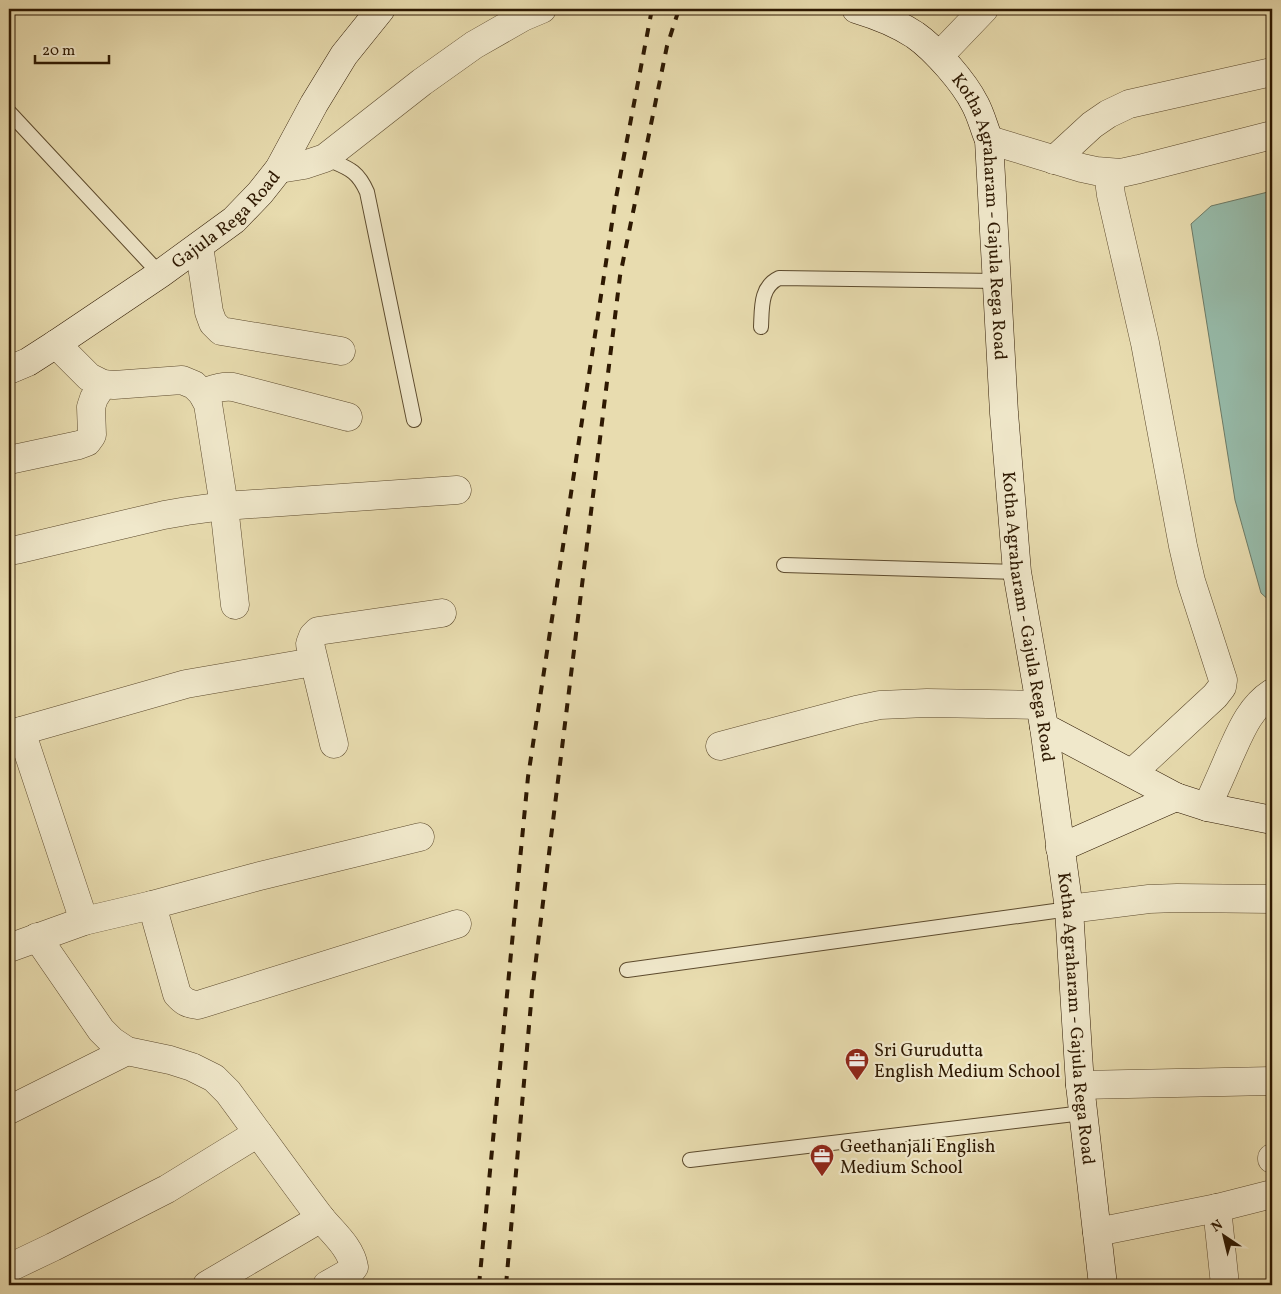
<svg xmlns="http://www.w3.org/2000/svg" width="1281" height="1294" font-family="Vollkorn,serif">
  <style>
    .water { fill: #97bcab; stroke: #6d7b67 }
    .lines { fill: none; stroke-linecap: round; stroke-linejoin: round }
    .service-casing { stroke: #5c4a2d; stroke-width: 16 }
    .minor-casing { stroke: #5c4a2d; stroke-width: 29 }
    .secondary-casing { stroke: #2e1902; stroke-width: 29 }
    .service { stroke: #f0e8cb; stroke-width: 14 }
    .minor { stroke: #f0e8cb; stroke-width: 28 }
    .secondary { stroke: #f0e8cb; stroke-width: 28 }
    .rail { stroke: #2e1902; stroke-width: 4; stroke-dasharray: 9 9; stroke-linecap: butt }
    .labels { text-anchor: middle; stroke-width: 4.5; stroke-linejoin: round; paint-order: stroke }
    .street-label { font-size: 18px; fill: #2e1902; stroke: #f0e8cb }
    .poi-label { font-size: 18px; fill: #2e1902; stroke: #f0e8cb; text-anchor: start }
  </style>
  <rect width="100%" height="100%" fill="#e8dcaf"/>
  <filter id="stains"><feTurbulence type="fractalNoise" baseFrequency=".004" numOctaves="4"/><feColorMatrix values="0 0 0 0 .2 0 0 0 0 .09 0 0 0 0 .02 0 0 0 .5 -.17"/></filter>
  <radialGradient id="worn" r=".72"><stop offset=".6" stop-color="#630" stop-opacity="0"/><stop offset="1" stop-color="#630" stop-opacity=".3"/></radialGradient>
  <!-- water -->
  <path class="water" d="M1272,191V603L1261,593L1235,500L1191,224L1211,206Z"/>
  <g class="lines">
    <defs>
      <g id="service">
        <path d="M9,112L160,274"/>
        <path d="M325,158C347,168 357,169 367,192L414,420"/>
        <path d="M761,327C762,308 760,287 779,278L997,281"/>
        <path d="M784,565L1017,572"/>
        <path d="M627,970L1069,909"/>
        <path d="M690,1160L1083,1113"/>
      </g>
      <g id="minor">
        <path d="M939,56L984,9"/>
        <path d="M989,140L1082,168L1096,171L1121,173L1139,169L1272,135"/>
        <path d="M1054,160L1092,125L1108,114L1129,104L1272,72"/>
        <path d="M279,169L304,165L325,158L422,82L474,45L523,17L542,9"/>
        <path d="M1108,173L1111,195L1145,343L1183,546L1191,581L1223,680L1222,687L1215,696L1132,773"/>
        <path d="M199,246L209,312L213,323L221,331L341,351"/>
        <path d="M56,344L89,377L103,384L114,385L182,380L194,385L202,393L208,404L224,506L235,605"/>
        <path d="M202,393C214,389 220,386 233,387L348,417"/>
        <path d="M9,460L79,445L87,442L92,435L91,407L94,398L103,384"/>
        <path d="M9,549L16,550L164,515L187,511L224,506L457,490"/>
        <path d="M21,731L84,921"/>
        <path d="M9,733L21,731L186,684L313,662"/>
        <path d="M334,744L310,644L313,636L318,631L442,613"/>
        <path d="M720,746L856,710L880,705L927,703L1040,705"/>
        <path d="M1207,807C1214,791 1222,774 1229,757C1240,733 1249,708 1272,693"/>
        <path d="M152,905L177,994C184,1002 188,1004 198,1005L457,924"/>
        <path d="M1069,909L1149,899L1177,898L1272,899"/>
        <path d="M37,937L101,1030L112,1041L127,1051L170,1060L192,1067L214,1078L228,1092C259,1134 289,1176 320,1217C332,1232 351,1247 354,1267L350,1272L327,1285"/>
        <path d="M9,948L84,921L152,905L256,877L420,837"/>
        <path d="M1080,1085L1272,1081"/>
        <path d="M9,1110L127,1051"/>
        <path d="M1272,1158V1159"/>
        <path d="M1217,1208L1225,1285"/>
        <path d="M1097,1232L1217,1208L1272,1194"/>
        <path d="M9,1268L53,1247L167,1189L258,1133"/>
        <path d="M207,1285L321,1218"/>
      </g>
      <g id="secondary">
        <path id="s1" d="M856,9C876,15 897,23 915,35C935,49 964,82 975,104C981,115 984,128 989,140L1004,413L1017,572L1044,727L1069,909L1080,1085L1103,1285"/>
        <path id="s2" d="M9,370L28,362L56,344L160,274L234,220L260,193L279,169L314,104L344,55L381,9"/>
        <path d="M1044,727L1176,797L1207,807L1272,820"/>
        <path d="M1060,848L1176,797"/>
      </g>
    </defs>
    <!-- service casing -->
    <use href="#service" class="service-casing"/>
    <!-- minor casing -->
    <use href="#minor" class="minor-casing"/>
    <!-- secondary casing -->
    <use href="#secondary" class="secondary-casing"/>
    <!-- service -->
    <use href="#service" class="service"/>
    <!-- minor -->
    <use href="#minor" class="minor"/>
    <!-- secondary -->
    <use href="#secondary" class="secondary"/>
    <!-- rail -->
    <g class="rail">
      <path d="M479,1285L528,777L615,203L652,9"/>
      <path d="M506,1285L532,992L620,276L667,46L679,9"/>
    </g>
  </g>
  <!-- icons -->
  <defs>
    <symbol id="office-pin" viewBox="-11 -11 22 30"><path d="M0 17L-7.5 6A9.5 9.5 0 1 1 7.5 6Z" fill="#8f2418" stroke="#f0e8cb"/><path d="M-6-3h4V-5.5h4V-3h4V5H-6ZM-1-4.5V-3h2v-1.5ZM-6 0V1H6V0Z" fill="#fff"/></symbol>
  </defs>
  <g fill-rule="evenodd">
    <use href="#office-pin" x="843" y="1046" width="28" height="38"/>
    <use href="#office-pin" x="808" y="1142" width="28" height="38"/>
  </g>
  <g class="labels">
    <!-- street labels -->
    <g class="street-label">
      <text dy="6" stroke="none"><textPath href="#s2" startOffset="265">Gajula Rega Road</textPath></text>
      <text dy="6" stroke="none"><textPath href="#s1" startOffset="269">Kotha Agraharam - Gajula Rega Road</textPath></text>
      <text dy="6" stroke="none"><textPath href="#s1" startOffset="674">Kotha Agraharam - Gajula Rega Road</textPath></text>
      <text dy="6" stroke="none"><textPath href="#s1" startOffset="1079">Kotha Agraharam - Gajula Rega Road</textPath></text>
    </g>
    <!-- poi labels -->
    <g class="poi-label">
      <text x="874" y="1056">Sri Gurudutta<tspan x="874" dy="21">English Medium School</tspan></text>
      <text x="840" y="1152">Geethanjali English<tspan x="840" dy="21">Medium School</tspan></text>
    </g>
  </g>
  <!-- margin -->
  <rect width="1281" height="1294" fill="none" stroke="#e8dcaf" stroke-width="30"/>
  <rect x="10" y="10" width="1261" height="1274" fill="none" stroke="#2e1902" stroke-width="2.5"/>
  <rect x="15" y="15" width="1251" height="1264" fill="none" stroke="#2e1902"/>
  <!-- north arrow -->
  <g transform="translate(1224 1236) rotate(325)" stroke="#f0e8cb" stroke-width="4" paint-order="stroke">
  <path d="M0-4L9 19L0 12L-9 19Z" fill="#2e1902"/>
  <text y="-8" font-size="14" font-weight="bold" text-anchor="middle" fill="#2e1902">N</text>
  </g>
  <!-- scale -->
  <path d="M35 55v8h74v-8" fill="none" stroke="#2e1902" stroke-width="2.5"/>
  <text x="42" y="55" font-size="15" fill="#2e1902" stroke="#f0e8cb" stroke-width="4" paint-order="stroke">20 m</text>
  <rect width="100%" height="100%" filter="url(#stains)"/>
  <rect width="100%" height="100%" fill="url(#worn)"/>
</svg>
